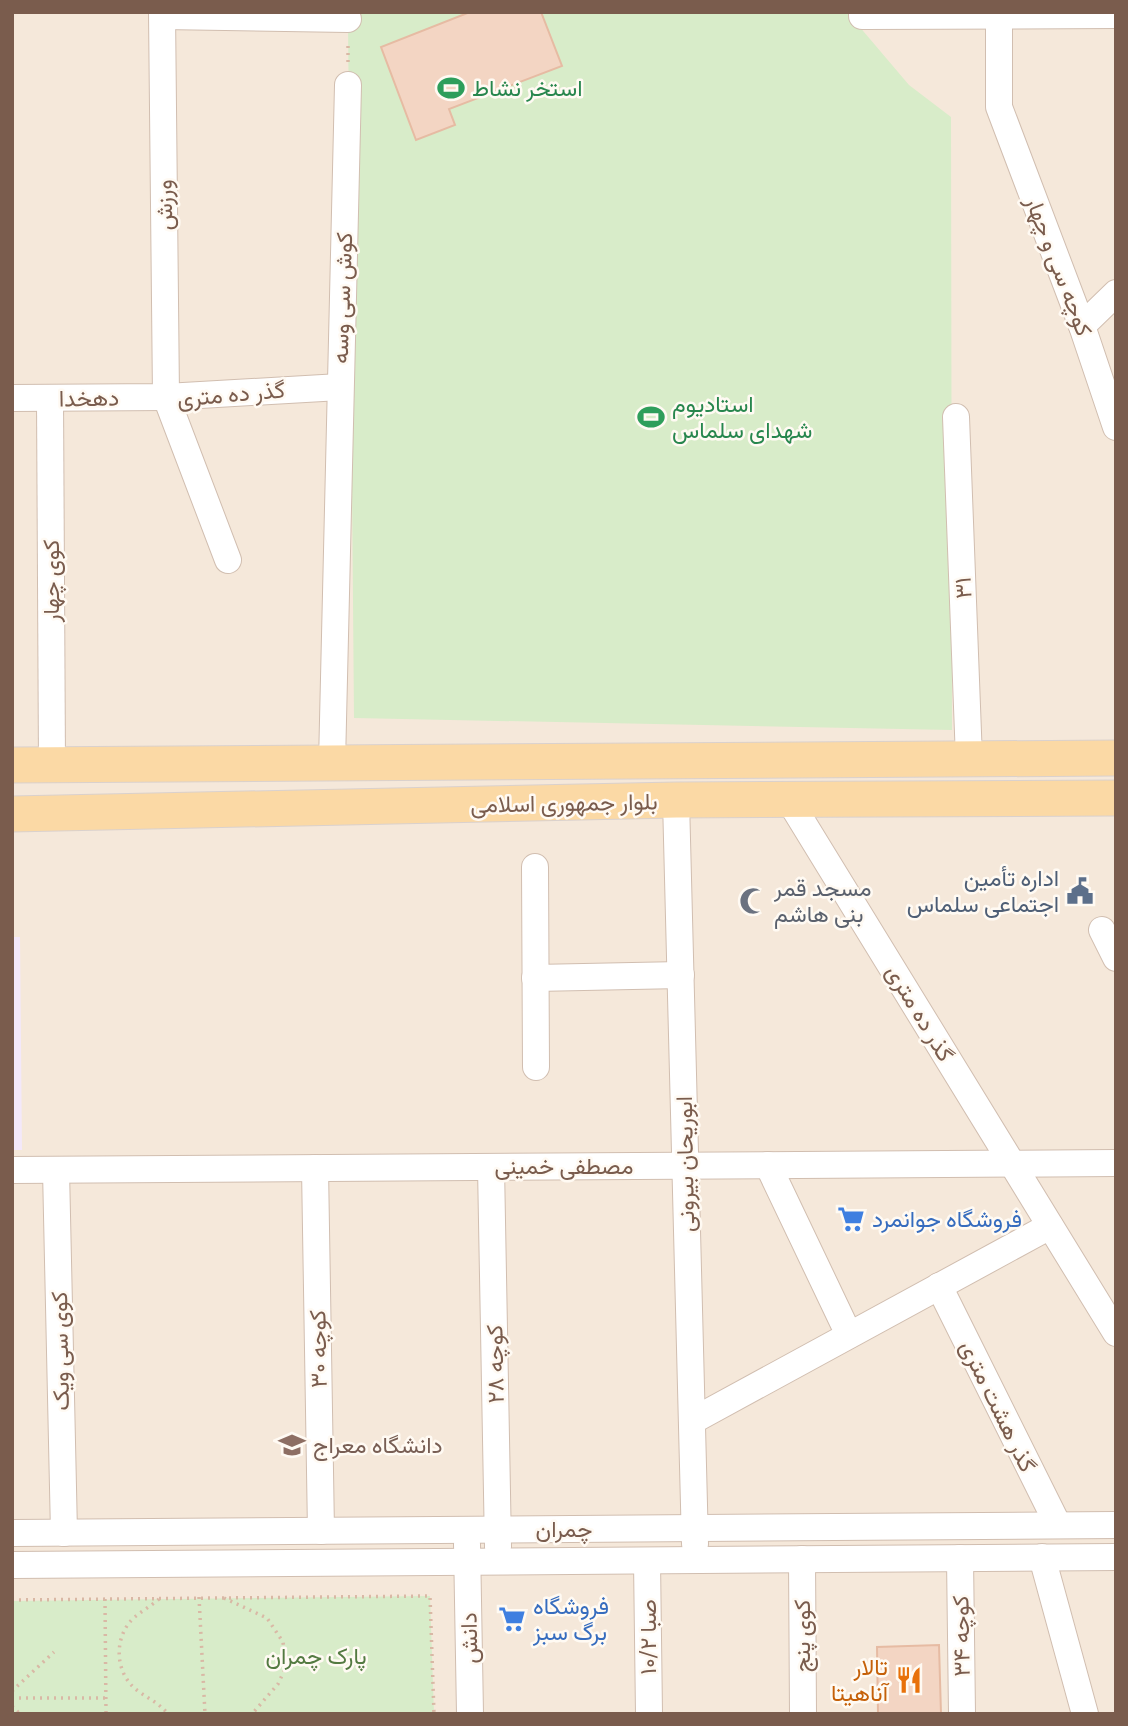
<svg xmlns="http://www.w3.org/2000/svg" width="1128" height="1726" font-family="'Roboto Condensed',Vazirmatn,sans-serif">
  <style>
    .residential { fill: #f5e8da }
    .education { fill: #f3e8fa }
    .green { fill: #d8ecc9 }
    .building { fill: #f3d5c3; stroke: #e6bba3; stroke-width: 2 }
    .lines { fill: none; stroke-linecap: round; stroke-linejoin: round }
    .minor-casing { stroke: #d1beb0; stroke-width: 28 }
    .major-casing { stroke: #dad1cd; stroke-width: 37 }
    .path { stroke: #d9b8a5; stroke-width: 3.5; stroke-dasharray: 2 5; stroke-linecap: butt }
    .minor { stroke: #fff; stroke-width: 26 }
    .major { stroke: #fbd9a5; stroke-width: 35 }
    .labels { text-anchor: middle; stroke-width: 5; stroke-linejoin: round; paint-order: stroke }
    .leisure-label { font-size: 23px; fill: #27864d; stroke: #fffaf3; text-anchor: start }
    .street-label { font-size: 23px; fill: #7a5c4d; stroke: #fffaf3 }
    .service-label { font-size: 23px; fill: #4e5e75; stroke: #fffaf3; text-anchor: end }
    .worship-label { font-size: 23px; fill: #5b616d; stroke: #fffaf3; text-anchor: start }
    .shop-label { font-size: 23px; fill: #366cbe; stroke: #fffaf3; text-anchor: start }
    .education-label { font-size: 23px; fill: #785e54; stroke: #fffaf3; text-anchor: start }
    .park-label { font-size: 23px; fill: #537a41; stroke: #fffaf3 }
    .food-label { font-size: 23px; fill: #c56008; stroke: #fffaf3; text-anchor: end }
  </style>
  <rect width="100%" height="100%" fill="#fdf6ec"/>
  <!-- residential -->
  <rect class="residential" x="12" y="12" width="1104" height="1702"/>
  <!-- education -->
  <path class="education" d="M12,937H20L22,1150H12Z"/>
  <!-- green -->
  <g class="green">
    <path d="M365,12H847L909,85L951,117L952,730L354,718L348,19Z"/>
    <path d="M430,1596L434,1714H12V1601Z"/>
  </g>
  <!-- building -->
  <g class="building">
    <path d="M470,12H541L562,66L449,109L455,125L416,140L381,47Z"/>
    <path d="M939,1645L941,1714H878L877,1647Z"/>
  </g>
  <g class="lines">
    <defs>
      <g id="minor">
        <path d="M862,12V16L1116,15"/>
        <path d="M999,15V107L1082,326L1116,427"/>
        <path d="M163,16L348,19"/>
        <path d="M1082,326L1116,293"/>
        <path d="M12,398L166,397L162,12"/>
        <path d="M50,398L52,765"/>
        <path d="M956,417L969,759"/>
        <path d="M228,560L166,397L340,387"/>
        <path d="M332,763L348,85"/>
        <path d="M676,800L695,1544"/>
        <path d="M789,800L1116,1333"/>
        <path d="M535,867L536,1067"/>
        <path d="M1102,930L1116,958"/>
        <path d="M535,978L681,975"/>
        <path d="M768,1165L849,1335"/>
        <path d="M491,1167L498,1547"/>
        <path d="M315,1168L321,1531"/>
        <path d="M12,1170L1116,1163"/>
        <path d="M56,1170L64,1533"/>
        <path d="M939,1286L1058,1525"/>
        <path d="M692,1421L1050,1226"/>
        <path d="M12,1533L1116,1525"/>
        <path d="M467,1544L470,1714"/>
        <path d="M1042,1557L1085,1714"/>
        <path d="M960,1558L962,1714"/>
        <path d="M802,1559L803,1714"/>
        <path d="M647,1561L649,1714"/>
        <path d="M12,1565L1116,1557"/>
      </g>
      <g id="major">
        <path d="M12,765L1116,758"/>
        <path d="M12,814L676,800L1116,798"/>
      </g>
    </defs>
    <!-- minor casing -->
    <use href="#minor" class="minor-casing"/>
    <!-- major casing -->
    <use href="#major" class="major-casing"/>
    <!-- path -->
    <g class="path">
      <path d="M348,62V42"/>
      <path d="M199,1597L205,1714"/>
      <path d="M224,1598L267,1618L283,1642L286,1667L278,1684L252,1714"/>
      <path d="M105,1599L106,1714"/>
      <path d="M159,1599C150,1607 136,1614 129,1623C113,1644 117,1676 138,1691C149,1699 159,1703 168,1714"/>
      <path d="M12,1600L430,1596L434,1714"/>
      <path d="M12,1691L54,1652"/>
      <path d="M12,1698H107"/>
      <path d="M12,1706L20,1714"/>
    </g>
    <!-- minor -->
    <use href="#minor" class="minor"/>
    <!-- major -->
    <use href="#major" class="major"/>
  </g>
  <!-- icons -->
  <defs>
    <symbol id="stadium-bare" viewBox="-9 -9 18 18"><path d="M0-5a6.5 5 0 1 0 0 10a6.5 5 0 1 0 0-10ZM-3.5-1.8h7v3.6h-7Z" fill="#2e9e5b" stroke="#fffaf3" stroke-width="2.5" paint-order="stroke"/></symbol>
    <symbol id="civic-bare" viewBox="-9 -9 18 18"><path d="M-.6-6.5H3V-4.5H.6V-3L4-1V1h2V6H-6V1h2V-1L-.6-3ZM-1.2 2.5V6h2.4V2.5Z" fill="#5c6f8a" stroke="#fffaf3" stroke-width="2.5" paint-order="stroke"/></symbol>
    <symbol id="mosque-bare" viewBox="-9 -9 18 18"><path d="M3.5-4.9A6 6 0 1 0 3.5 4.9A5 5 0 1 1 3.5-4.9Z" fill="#6b7280" stroke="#fffaf3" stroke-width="2.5" paint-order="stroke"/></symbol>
    <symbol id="supermarket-bare" viewBox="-9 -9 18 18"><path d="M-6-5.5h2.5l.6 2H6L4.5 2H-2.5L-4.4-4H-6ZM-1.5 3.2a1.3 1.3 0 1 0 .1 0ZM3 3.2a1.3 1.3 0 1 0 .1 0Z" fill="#3f7fe0" stroke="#fffaf3" stroke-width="2.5" paint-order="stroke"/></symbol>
    <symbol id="university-bare" viewBox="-9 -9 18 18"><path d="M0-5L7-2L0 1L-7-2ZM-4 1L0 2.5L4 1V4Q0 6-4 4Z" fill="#8d6e63" stroke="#fffaf3" stroke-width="2.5" paint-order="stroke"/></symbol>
    <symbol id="restaurant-bare" viewBox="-9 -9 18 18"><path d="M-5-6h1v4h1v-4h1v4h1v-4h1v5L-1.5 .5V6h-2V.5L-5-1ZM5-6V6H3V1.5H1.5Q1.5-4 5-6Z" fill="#e8710a" stroke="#fffaf3" stroke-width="2.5" paint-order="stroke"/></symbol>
  </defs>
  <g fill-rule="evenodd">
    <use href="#stadium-bare" x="432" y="69" width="38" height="38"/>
    <use href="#stadium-bare" x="632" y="398" width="38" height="38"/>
    <use href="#civic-bare" x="1061" y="872" width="38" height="38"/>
    <use href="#mosque-bare" x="734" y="882" width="38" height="38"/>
    <use href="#supermarket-bare" x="832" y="1200" width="38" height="38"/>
    <use href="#university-bare" x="273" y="1426" width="38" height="38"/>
    <use href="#supermarket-bare" x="493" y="1600" width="38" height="38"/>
    <use href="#restaurant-bare" x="890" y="1661" width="38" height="38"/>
  </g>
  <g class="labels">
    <!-- leisure labels -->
    <g class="leisure-label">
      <text x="472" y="96">استخر نشاط</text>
      <text x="672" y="412">استادیوم<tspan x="672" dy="26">شهدای سلماس</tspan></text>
    </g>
    <!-- street labels -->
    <g class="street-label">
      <text transform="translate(164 205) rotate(-91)" y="8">ورزش</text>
      <text transform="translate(1059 266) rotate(69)" y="8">کوچه سی و چهار</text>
      <text transform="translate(342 298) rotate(-88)" y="8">کوش سی وسه</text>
      <text transform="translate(231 394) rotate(-5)" y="8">گذر ده متری</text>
      <text transform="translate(89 398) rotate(-1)" y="8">دهخدا</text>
      <text transform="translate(51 581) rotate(-90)" y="8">کوی چهار</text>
      <text transform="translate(963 588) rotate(-92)" y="8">۳۱</text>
      <text transform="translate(564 803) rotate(-1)" y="8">بلوار جمهوری اسلامی</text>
      <text transform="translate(920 1013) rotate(59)" y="8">گذر ده متری</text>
      <text transform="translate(685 1164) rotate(-91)" y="8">ابوریحان بیرونی</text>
      <text x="564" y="1174">مصطفی خمینی</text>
      <text transform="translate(318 1349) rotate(-91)" y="8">کوچه ۳۰</text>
      <text transform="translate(60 1351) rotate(-91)" y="8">کوی سی ویک</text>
      <text transform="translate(495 1364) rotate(-91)" y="8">کوچه ۲۸</text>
      <text transform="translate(998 1406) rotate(64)" y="8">گذر هشت متری</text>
      <text x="564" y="1537">چمران</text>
      <text transform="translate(802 1636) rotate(-90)" y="8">کوی پنج</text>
      <text transform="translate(961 1636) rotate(-91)" y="8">کوچه ۳۴</text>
      <text transform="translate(648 1637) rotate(-90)" y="8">صبا ۱۰/۲</text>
      <text transform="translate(469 1638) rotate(-91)" y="8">دانش</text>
    </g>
    <!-- service labels -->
    <g class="service-label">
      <text x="1059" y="886">اداره تأمین<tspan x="1059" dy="26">اجتماعی سلماس</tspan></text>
    </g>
    <!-- worship labels -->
    <g class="worship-label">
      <text x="774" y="896">مسجد قمر<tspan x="774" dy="26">بنی هاشم</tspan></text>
    </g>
    <!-- shop labels -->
    <g class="shop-label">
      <text x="872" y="1227">فروشگاه جوانمرد</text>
      <text x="533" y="1614">فروشگاه<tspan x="533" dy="26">برگ سبز</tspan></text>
    </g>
    <!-- education labels -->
    <g class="education-label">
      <text x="313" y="1453">دانشگاه معراج</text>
    </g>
    <!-- park labels -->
    <g class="park-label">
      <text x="316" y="1664">پارک چمران</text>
    </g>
    <!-- food labels -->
    <g class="food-label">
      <text x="888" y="1675">تالار<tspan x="888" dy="26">آناهیتا</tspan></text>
    </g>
  </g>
  <!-- border -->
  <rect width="1128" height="1726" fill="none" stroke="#7a5c4d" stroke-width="28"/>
</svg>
